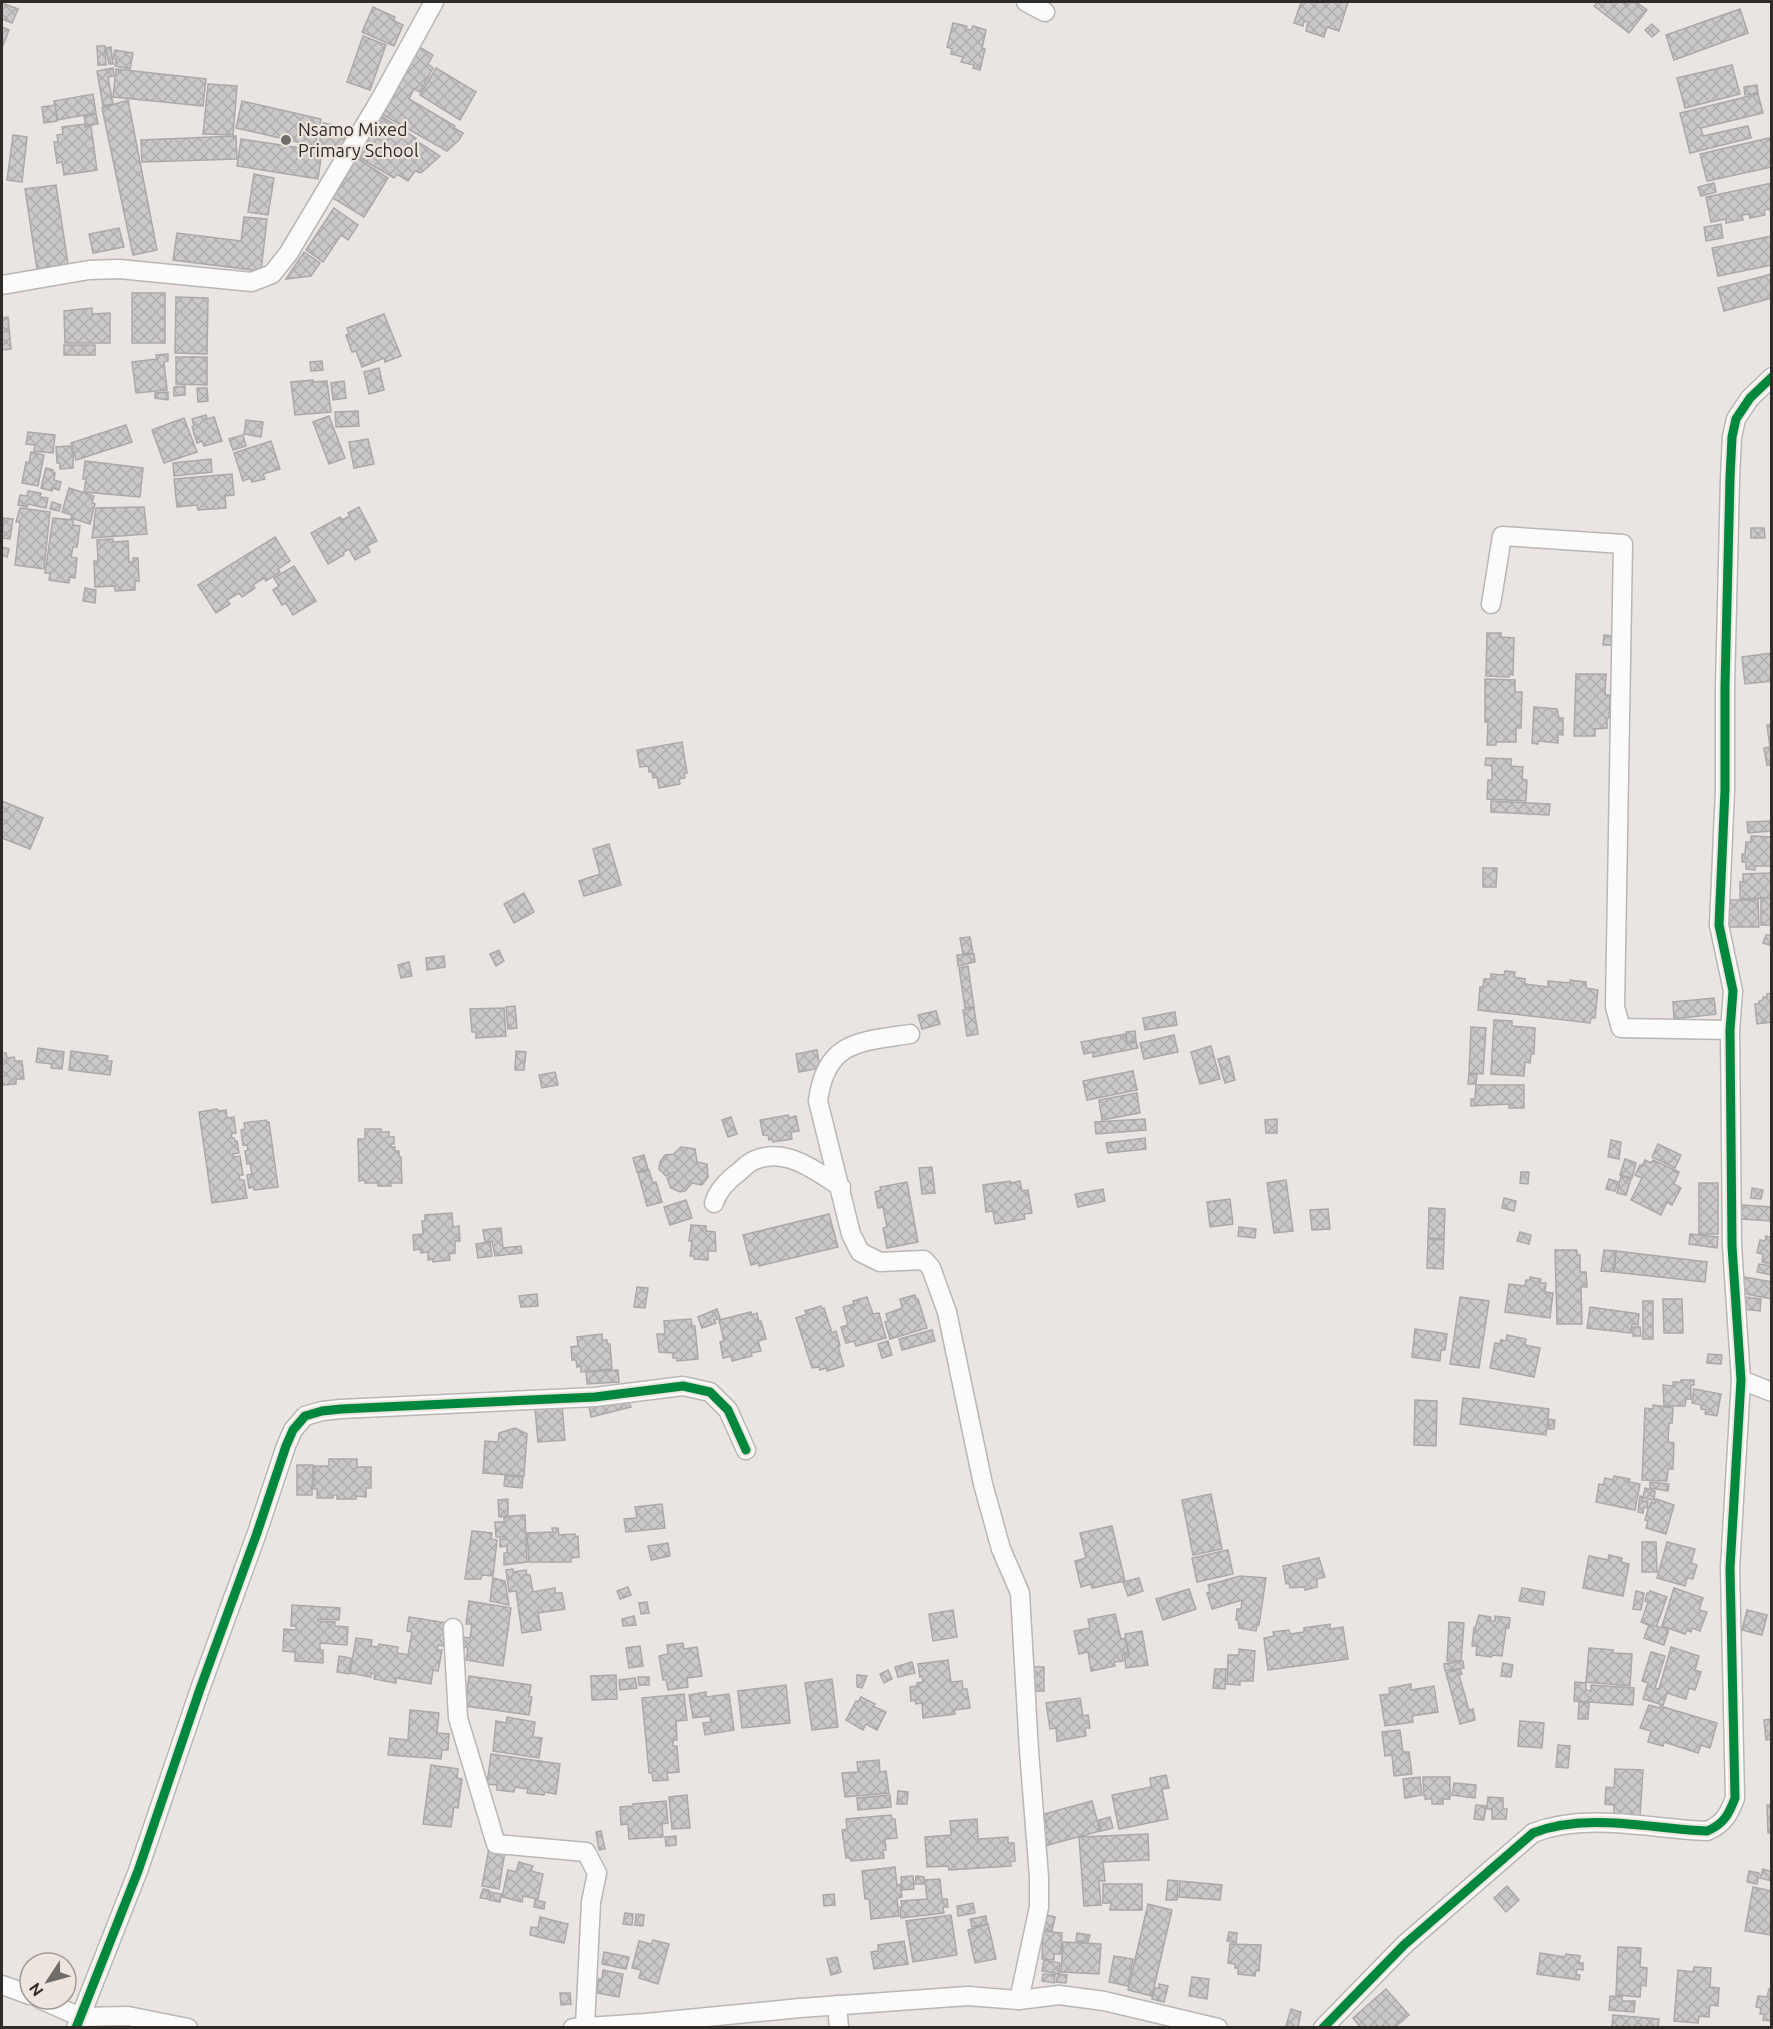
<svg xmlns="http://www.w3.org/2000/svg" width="1773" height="2029" font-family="Ubuntu,sans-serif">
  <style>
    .building { fill: url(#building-cross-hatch); stroke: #aaa8a8; stroke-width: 1.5 }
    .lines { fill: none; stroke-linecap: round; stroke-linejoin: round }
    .street-casing { stroke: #b9b6b3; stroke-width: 21 }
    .street { stroke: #fcfbfb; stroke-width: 18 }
    .cycleway-casing { stroke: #ede5de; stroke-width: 13 }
    .cycleway { stroke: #00873e; stroke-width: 9 }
    .poi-dot { fill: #706c69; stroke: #ede5de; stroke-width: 2 }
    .labels { text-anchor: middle; stroke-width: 4.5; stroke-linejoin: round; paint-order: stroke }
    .poi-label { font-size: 18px; fill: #2e2b28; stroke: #ede5de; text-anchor: start }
  </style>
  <defs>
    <pattern id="building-cross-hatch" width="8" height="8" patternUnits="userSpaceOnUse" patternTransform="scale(1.5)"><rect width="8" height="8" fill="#cbc8c9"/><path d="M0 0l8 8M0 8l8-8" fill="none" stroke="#afacad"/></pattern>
  </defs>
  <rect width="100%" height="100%" fill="#eae5e2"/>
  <!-- building -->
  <g class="building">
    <path d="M1301,2H1348L1339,31L1327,27L1324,37L1306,31L1308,22L1304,21L1303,26L1294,23Z"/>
    <path d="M1598,2H1623L1628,5L1631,2H1636L1647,10L1629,33L1594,6Z"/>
    <path d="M2,3L18,9L12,23L2,19Z"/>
    <path d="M373,7L395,17L393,20L403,25L394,46L362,32Z"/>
    <path d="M1740,9L1748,33L1674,60L1666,35Z"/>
    <path d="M953,23L967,26L966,29L971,30L973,26L986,30L982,48L985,49L980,70L973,68L974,65L961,62L963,57L951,54L952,49L947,47Z"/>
    <path d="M1652,24L1659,31L1652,37L1645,30Z"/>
    <path d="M2,27L9,30L2,48Z"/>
    <path d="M363,36L386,45L370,90L347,82Z"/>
    <path d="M414,44L433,55L428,64L433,68L420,92L414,89L409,99L455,126L454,128L463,133L459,140L447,151L376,111Z"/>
    <path d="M97,46H105L106,65H98Z"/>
    <path d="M111,47L113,64H109L106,48Z"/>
    <path d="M115,50L133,53L130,69L115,66L116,59H113Z"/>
    <path d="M1732,65L1740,94L1685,108L1677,78Z"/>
    <path d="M113,68L114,76L108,77L113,104L103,106L97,71Z"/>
    <path d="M436,68L476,92L460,120L420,95Z"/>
    <path d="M116,69L206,79L203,106L113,97Z"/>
    <path d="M208,84L237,86L233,135L203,134Z"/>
    <path d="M1757,85L1758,93L1745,95L1744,87Z"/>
    <path d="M93,94L96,113L58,120L54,101Z"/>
    <path d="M1758,94L1763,113L1701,128L1703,136L1748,126L1751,138L1690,153L1680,113Z"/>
    <path d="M128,100L157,250L133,255L102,108Z"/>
    <path d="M242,101L321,119L315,146L236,128Z"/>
    <path d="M55,105L57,121L44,123L42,107Z"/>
    <path d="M96,114L98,124L86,126L84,116Z"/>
    <path d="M379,115L416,138L415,140L440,156L421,173L415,171L408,181L397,174L394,178L355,155Z"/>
    <path d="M323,123L347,127L342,154L318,150Z"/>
    <path d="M85,124V127L91,126L97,170L64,175L62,162L57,163L54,142H58L57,135L63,134L62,127Z"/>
    <path d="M13,135L27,137L22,182L7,180Z"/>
    <path d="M236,136L237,159L142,162L141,140Z"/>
    <path d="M1769,138L1772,148V167L1707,181L1700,154Z"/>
    <path d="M241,139L322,151L318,179L237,166Z"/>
    <path d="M357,158L388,178L364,217L333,198Z"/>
    <path d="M254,174L274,178L268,215L248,212Z"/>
    <path d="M1714,183L1716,192L1701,196L1698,187Z"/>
    <path d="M1772,183V214L1769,209L1764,210L1765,215L1750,218L1749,214L1742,215L1743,220L1726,223V219L1711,222L1706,197Z"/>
    <path d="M56,185L68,264L37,269L25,189Z"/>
    <path d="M334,208L358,225L348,240L341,235L323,262L306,250Z"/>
    <path d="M244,217L267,219L261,271L173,260L177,233L241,241Z"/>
    <path d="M1721,224L1723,238L1706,241L1704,227Z"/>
    <path d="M119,228L124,247L93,253L89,234Z"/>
    <path d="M1772,236V265L1718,276L1712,248Z"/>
    <path d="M304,252L320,263L311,276L286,279Z"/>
    <path d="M1772,274V298L1724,311L1718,288Z"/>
    <rect x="132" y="293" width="33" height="50"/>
    <path d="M176,297L208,298L207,354L175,353Z"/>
    <path d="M92,308V314L110,313V343H65L64,311Z"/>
    <path d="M384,314L401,356L385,362L384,358L362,367L356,351L352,352L346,335L349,334L347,328Z"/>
    <path d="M8,317L11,349L2,350V318Z"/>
    <rect x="64" y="345" width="31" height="10"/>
    <path d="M168,354V361L164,362L167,390L136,393L132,362L157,359L156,355Z"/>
    <path d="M176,357H207V385L176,384Z"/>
    <path d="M322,361L323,370L311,371L310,362Z"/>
    <path d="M379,368L384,390L369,394L364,372Z"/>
    <path d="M313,380V382L327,381L331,412L295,415L291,382Z"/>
    <path d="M344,381L346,398L333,400L331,383Z"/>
    <path d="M185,386V395L174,396V387Z"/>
    <path d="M197,388H207L208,401L198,402Z"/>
    <path d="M168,392V400L155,398V393Z"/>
    <path d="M358,411L359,426L336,427L335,412Z"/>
    <path d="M206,415L207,419L214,417L222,441L204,446L202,441L197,443L192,427L194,426L192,419Z"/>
    <path d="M329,416L345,458L329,464L313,422Z"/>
    <path d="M184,418L197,452L164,463L152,430Z"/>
    <path d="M246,420L263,422L261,437L244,434Z"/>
    <path d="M126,425L132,442L76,460L71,443Z"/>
    <path d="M28,432L55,435L53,453L34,451L35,445L26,444Z"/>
    <path d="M243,435L246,446L233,450L229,439Z"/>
    <path d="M368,439L374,464L354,468L349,442Z"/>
    <path d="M271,441L280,469L263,474L265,479L252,482L250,478L243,481L234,453Z"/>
    <path d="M70,446L73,454V468L60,469V463H57L56,447Z"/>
    <path d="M31,452L44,455L38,486L22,483L26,462L29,463Z"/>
    <path d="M211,459L212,472L174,476L173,463Z"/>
    <path d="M85,461L143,468L140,497L84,492L86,479H83Z"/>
    <path d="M46,468L53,470V472L55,473L54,480L61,482L59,490L52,488V491L41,488Z"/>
    <path d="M232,474L234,495L225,496L226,508L198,510L197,505L177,507L174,479Z"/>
    <path d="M69,488L94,496L92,503L95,504L90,524L71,518L72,515L62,512Z"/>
    <path d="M28,491L41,493L40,497L48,498L46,508L28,504L27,507L18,505L20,495L27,496Z"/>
    <path d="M52,502L61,505L59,511L50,509Z"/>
    <path d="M144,507L147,534L92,538L96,508Z"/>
    <path d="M359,507L377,541L367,546L370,552L355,560L349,549L343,553L344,555L328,564L311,533L340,517L342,520L350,516L348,513Z"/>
    <path d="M20,508L50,512L44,569L15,565L20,522H16Z"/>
    <path d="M3,518L13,519L10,539L2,538Z"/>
    <path d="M53,518L73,520V525L80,526L77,547H73L71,557L77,558L75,578L70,577L69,583L49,580L50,573H45Z"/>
    <path d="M1751,528H1764L1765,538H1751Z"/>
    <path d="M275,537L290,561L278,569L280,572L266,581L264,578L253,585L255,588L242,597L239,593L227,600L230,604L216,613L198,585Z"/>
    <path d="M113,539V542L128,541L129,562H133V558H138L139,581H135V590L115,591V586L95,587L94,561H98L97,540Z"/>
    <path d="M2,547L9,549L7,557L2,555Z"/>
    <path d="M294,566L316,601L293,615L286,603L282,605L273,590L279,586L274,578Z"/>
    <path d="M85,588L96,590L95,603L83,601Z"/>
    <path d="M1487,633H1501V637L1514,638L1513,675L1509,674V677L1486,676Z"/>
    <path d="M1604,635L1612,636V645H1603Z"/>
    <path d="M1772,653V681L1745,684L1742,657Z"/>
    <path d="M1576,674H1606L1605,695H1610L1609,718H1607V728L1595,729V736H1574Z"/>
    <path d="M1485,679L1515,680V692H1522L1521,728H1516V742H1496V745H1487L1488,722H1485Z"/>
    <path d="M1534,707L1557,709L1559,718H1563V735L1558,734V743L1538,741V744L1532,743Z"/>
    <path d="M1772,724V765H1767L1764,748L1770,747L1767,725Z"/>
    <path d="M682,742L687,773H684L685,778L679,779L680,784L659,788L657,777L653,778L652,772H649L648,766L640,767L637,750Z"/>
    <path d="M1486,758L1511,759V766L1523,767L1522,779L1527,780L1526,801L1487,799L1488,780H1492V766L1485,765Z"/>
    <path d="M2,801L43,818L30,849L2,838Z"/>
    <path d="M1491,801L1550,804L1549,815L1491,812Z"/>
    <path d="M1772,821V831L1748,833L1747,822Z"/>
    <path d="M1751,836L1772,837V866H1755V870L1746,869V862H1742V854H1745L1746,842H1751Z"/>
    <path d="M609,844L621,885L584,896L579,881L600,874L593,849Z"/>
    <path d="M1483,868H1497L1496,887H1483Z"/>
    <path d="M1772,873V898L1740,899V882H1743V874Z"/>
    <path d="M524,893L534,912L514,923L504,904Z"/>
    <rect x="1761" y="898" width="11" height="27"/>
    <path d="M1729,900H1758L1759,927H1726Z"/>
    <path d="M1766,935H1772V946L1763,943Z"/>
    <path d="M970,937L973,953L963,954L960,938Z"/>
    <path d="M499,950L504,961L496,966L490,954Z"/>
    <path d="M974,954L975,962L958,966L957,955Z"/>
    <path d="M444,956L445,967L427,970L426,958Z"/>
    <path d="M409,962L412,976L401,978L398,965Z"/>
    <path d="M968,966L974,1007L965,1008L959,968Z"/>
    <path d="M1505,971L1515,972L1514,977L1525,979V984L1548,987V981L1570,983V980L1586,982V988L1598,990L1595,1018H1591L1590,1023L1478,1010L1480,987H1483L1484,979H1491V974L1504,975Z"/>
    <path d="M1772,993V1022L1757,1024L1755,1004H1759V1001L1763,1000V997H1767V994Z"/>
    <path d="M1714,998L1716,1014L1674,1019L1673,1002Z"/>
    <path d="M515,1006L517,1028L508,1029L506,1007Z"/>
    <path d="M504,1008L506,1036L476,1038V1032H472L470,1009Z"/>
    <path d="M974,1008L978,1034L967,1036L963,1010Z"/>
    <path d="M936,1011L940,1024L922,1029L918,1015Z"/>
    <path d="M1175,1012L1177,1025L1145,1030L1143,1018Z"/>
    <path d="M1494,1020L1512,1021V1026L1535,1028L1534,1054H1531L1530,1063L1525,1062L1524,1076L1491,1074Z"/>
    <path d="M1471,1027L1486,1028L1483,1074L1469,1073Z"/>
    <path d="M1135,1031L1136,1041L1127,1042L1126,1032Z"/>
    <path d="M1125,1034L1127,1044L1136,1042L1138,1048L1093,1057V1052L1084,1054L1081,1042Z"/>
    <path d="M1174,1035L1178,1052L1144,1059L1140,1043Z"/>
    <path d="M1211,1046L1220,1079L1200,1084L1191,1052Z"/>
    <path d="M38,1048L64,1052L62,1069L51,1068L52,1064L36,1062Z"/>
    <path d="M817,1050L820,1068L799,1072L796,1054Z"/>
    <path d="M71,1051L108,1056L107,1061H112L110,1075L69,1070Z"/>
    <path d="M516,1051L526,1052L524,1070H515Z"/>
    <path d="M2,1053H6L7,1058L14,1057L15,1061H22L24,1079H16V1084L2,1085Z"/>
    <path d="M1229,1056L1235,1080L1225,1083L1218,1059Z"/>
    <path d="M1133,1071L1137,1090L1087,1100L1083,1081Z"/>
    <path d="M555,1072L558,1085L542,1088L539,1075Z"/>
    <path d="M1469,1074L1477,1075L1476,1084H1468Z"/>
    <path d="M1476,1085H1524V1108H1509V1104L1471,1106V1099H1475Z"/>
    <path d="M1137,1093L1140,1113L1102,1120L1099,1100Z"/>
    <path d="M217,1109L218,1111L226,1110L227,1118L234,1117L236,1133L231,1134L232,1138H234L235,1141H237L239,1153L233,1154V1157L240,1156L243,1175H239L240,1180H244L247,1198L212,1203L199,1112Z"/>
    <path d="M788,1115L789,1118L796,1116L799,1131L791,1132L792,1139L773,1142L772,1139L769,1140L768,1135H763L760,1120Z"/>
    <path d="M731,1117L737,1134L728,1137L722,1120Z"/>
    <path d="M1145,1119L1146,1130L1096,1134L1095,1122Z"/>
    <path d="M1277,1119V1133H1266L1265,1120Z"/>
    <path d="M266,1120V1122H269L278,1187L254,1190V1187L249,1188L247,1175L252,1174L250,1163L247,1164L245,1151L248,1150L247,1145H243L241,1130L245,1129L244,1123Z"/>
    <path d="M365,1129H381V1132H389V1137H394V1144H391V1147H395V1151H399V1157H401L402,1183H390L391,1186H378V1183H365V1180L359,1181L358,1139H365Z"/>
    <path d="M1145,1138L1146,1149L1108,1153L1106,1143Z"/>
    <path d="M1611,1140L1621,1142L1619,1159L1608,1157Z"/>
    <path d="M1658,1144L1681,1155L1675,1168L1652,1157Z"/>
    <path d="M681,1147L695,1149L697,1162L707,1164L708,1177L702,1185L692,1183L685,1191L680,1192L671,1188L667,1178L675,1174L674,1172L666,1176L659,1169L660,1162L665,1155L674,1154Z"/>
    <path d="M644,1155L648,1169L637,1172L633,1158Z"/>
    <path d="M1625,1159L1636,1163L1632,1178L1620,1175Z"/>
    <path d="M1645,1160L1651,1163L1653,1160L1679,1172L1674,1184L1681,1188L1672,1205L1667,1202L1661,1215L1631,1200L1642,1178L1635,1175L1640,1165L1642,1166Z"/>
    <path d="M932,1167L935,1193L922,1194L919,1168Z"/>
    <path d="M649,1170L653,1183L656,1182L662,1202L647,1206L638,1173Z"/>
    <path d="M1521,1172H1529L1528,1184L1520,1183Z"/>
    <path d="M1621,1176L1631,1179L1626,1195L1617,1193Z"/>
    <path d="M1609,1179L1618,1182L1615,1191L1606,1189Z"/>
    <path d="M1286,1180L1293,1231L1274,1233L1267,1183Z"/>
    <path d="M1010,1181V1183L1020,1181L1022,1191L1028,1190L1032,1213L1024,1214L1025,1219L995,1224L993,1211L986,1212L983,1185Z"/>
    <path d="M907,1182L918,1242L887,1248L883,1228L887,1227L883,1207L878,1208L875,1192L881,1190L880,1187Z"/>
    <rect x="1699" y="1183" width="19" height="51"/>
    <path d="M1752,1188L1763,1190L1761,1199L1751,1198Z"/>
    <path d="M1103,1189L1105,1201L1078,1207L1075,1194Z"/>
    <path d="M1504,1198L1516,1201L1514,1211L1502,1208Z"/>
    <path d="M1230,1199L1233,1224L1210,1227L1207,1202Z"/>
    <path d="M686,1200L692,1218L670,1225L664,1207Z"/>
    <path d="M1742,1205L1772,1207V1221L1741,1219Z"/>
    <path d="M1429,1208L1445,1209L1444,1239L1428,1238Z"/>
    <path d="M1328,1209L1330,1229L1312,1230L1310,1210Z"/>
    <path d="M452,1213L453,1227L459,1226L460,1241H455V1253L449,1254L450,1260L433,1262V1259L428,1260V1252L421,1253L420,1249L414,1250L413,1235L423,1234L422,1221H425V1215Z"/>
    <path d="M829,1214L838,1247L759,1266L758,1263L751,1265L743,1235Z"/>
    <path d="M691,1225L706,1226V1231L715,1232L716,1251H708V1260L694,1259V1256H690L692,1241H689Z"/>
    <path d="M1239,1227L1256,1229L1255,1238L1238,1236Z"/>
    <path d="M501,1228L503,1248L521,1246L522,1253L495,1256L492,1241L485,1242L483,1230Z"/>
    <path d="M1520,1232L1531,1235L1529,1244L1517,1241Z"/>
    <path d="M1690,1234L1718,1237L1717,1248L1689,1244Z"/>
    <path d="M1766,1236L1772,1238V1264L1762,1262L1763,1254L1757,1253L1760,1240L1765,1241Z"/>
    <path d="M1428,1239L1444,1240L1443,1269L1427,1268Z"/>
    <path d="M490,1242L492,1256L478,1258L476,1244Z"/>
    <path d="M1555,1250H1577V1255H1580V1272H1586L1587,1287H1581L1582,1324H1557Z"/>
    <path d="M1604,1250L1616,1251L1613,1272L1601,1271Z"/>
    <path d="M1616,1251L1707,1262L1705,1282L1614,1272Z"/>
    <path d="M1759,1264L1772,1266V1275L1757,1272Z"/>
    <path d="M1530,1277L1541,1279L1540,1283H1546L1545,1292L1553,1293L1550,1318L1505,1312L1509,1284L1525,1286L1526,1280H1530Z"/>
    <path d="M1744,1277L1772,1282V1299L1741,1293Z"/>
    <path d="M637,1287L648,1288L645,1308L634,1307Z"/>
    <path d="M537,1294L538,1306L521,1307L519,1296Z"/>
    <path d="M915,1295L916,1299H918L927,1328L890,1339L885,1322L888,1321L886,1314L902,1308L900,1299Z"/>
    <path d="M867,1297L873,1314L879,1313L886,1338L856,1346L854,1341L846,1343L841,1327L848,1325L843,1307L854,1304L853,1301Z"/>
    <path d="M1460,1297L1489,1301L1479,1368L1450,1364Z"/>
    <path d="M1745,1297L1761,1299L1760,1311L1743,1309Z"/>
    <path d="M1663,1299H1682L1683,1333H1664Z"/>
    <rect x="1643" y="1301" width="10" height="38"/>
    <path d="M821,1306L822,1309L824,1308L832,1333L836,1331L840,1346L838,1347L844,1366L827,1371L826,1368L820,1370L819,1367L812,1368L796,1318L807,1314L805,1311Z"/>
    <path d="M1590,1307L1639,1314L1638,1325L1632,1324L1631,1333L1587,1328Z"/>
    <path d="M717,1309L720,1318L714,1320L716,1323L702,1328L698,1317Z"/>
    <path d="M751,1312L752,1315L757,1313L759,1322L761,1321L766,1339L758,1341L761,1351L751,1353L752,1356L732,1361L731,1356L723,1358L720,1342L724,1341L719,1320Z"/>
    <path d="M691,1319L692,1326H695L698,1359L677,1361V1358H673V1353L659,1352L657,1334H665L664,1321Z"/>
    <path d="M1633,1327H1640L1641,1336H1633Z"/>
    <path d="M1415,1329L1447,1334L1445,1350H1441L1440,1361L1412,1357Z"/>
    <path d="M932,1330L935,1341L902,1350L899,1339Z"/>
    <path d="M602,1334V1340H607V1344H610L612,1369L581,1372V1366L577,1367L576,1360H572L571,1347L578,1346L577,1337Z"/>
    <path d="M1507,1335L1526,1339L1525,1345L1540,1348L1534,1377L1490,1368L1495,1343L1500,1344L1501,1340L1506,1341Z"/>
    <path d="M888,1341L892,1355L882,1358L878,1344Z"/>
    <path d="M1708,1354L1722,1355L1721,1364L1707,1363Z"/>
    <path d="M618,1370L619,1382L587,1384L586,1372Z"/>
    <path d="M1681,1380H1694V1385H1691V1399H1686L1685,1406H1664L1663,1385L1673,1386V1382H1681Z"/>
    <path d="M1694,1389L1721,1394L1717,1416L1705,1414L1706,1410L1701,1409V1405L1692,1403Z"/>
    <path d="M1463,1398L1549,1409L1546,1435L1460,1424Z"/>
    <path d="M627,1399L631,1407L591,1417L588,1401Z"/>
    <path d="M1415,1400L1437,1401L1436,1446L1414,1445Z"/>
    <path d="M562,1405L565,1440L538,1442L535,1408Z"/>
    <path d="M1653,1405L1673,1408L1672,1423H1669L1668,1442L1674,1443L1673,1469H1668L1667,1481L1642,1480L1645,1408L1653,1409Z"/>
    <path d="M1549,1419L1555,1420L1554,1429H1548Z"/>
    <path d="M515,1428L527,1434L524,1476L483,1473L485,1441L498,1442L499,1433Z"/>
    <path d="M329,1459H357V1467H371V1488H366V1497L356,1496V1499H337V1495H333V1498H317V1489H314V1466H329Z"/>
    <path d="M297,1465H313L312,1495H297Z"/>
    <path d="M505,1476L523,1477L522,1488L504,1486Z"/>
    <path d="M1614,1476L1630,1479L1629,1482L1640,1484L1635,1510L1596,1502L1599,1484L1603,1485L1605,1478L1613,1480Z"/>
    <path d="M1650,1482L1669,1484L1668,1491L1650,1488Z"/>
    <path d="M1645,1488L1655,1491L1654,1500L1643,1498Z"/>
    <path d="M1211,1494L1222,1549L1193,1555L1182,1500Z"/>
    <path d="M1640,1496L1643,1497L1642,1501H1648L1647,1508L1644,1507L1643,1513L1638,1512Z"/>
    <path d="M508,1499V1516L499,1517L498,1500Z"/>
    <path d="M1656,1499L1674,1505L1666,1534L1646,1528L1648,1521L1645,1520L1648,1509L1651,1502L1655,1503Z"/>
    <path d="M662,1504L665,1528L626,1532L624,1519L637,1518L635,1507Z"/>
    <path d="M525,1515L527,1562L504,1565V1553H507V1546L500,1547V1539H506V1537H496L495,1522H504V1518L510,1517V1516Z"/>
    <path d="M1112,1526L1125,1581L1092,1588L1091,1584L1081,1587L1075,1561L1086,1558L1080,1533Z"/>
    <path d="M552,1528H558L559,1535L575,1534V1537L578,1536L579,1557L571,1558V1562H529L527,1533L553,1532Z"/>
    <path d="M472,1531L492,1533L491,1539L497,1540L493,1576L482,1575L481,1579H465Z"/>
    <path d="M1642,1542H1656L1657,1572H1642Z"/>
    <path d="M1667,1542L1695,1549L1691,1563L1697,1565L1693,1579L1687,1578L1685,1586L1657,1578Z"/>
    <path d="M668,1543L670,1556L651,1560L648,1546Z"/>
    <path d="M1228,1550L1233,1574L1197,1582L1192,1558Z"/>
    <path d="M1609,1555L1622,1558L1621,1562L1629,1564L1623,1596L1583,1588L1589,1556L1608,1560Z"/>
    <path d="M1319,1558L1325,1577L1317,1579V1587L1305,1590L1304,1587L1290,1588L1289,1583L1286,1584L1283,1566Z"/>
    <path d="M513,1569V1572L526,1570L527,1575H530L533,1592L555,1588V1593H562L565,1609L538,1613L541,1630L522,1633L516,1591L509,1592L506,1570Z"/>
    <path d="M1240,1576L1266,1578L1259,1625H1257L1256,1631L1239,1628L1238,1620H1236L1237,1609H1241L1242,1600L1212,1609L1207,1593L1210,1592L1208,1585Z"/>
    <path d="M493,1578L505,1581L509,1605L490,1601Z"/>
    <path d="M1139,1578L1143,1591L1128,1596L1123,1582Z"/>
    <path d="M628,1587L631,1595L620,1599L617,1591Z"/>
    <path d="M1522,1588L1545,1592L1543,1605L1519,1601Z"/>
    <path d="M1674,1588L1703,1598L1699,1610L1707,1612L1700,1631L1692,1628L1691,1632L1687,1630L1685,1634L1662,1626Z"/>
    <path d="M1189,1589L1196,1609L1163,1620L1156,1599Z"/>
    <path d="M1636,1591L1644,1593L1641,1610L1633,1609Z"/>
    <path d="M1650,1591L1667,1597L1656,1628L1641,1622L1648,1602L1645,1601L1647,1593L1649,1594Z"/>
    <path d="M469,1601L511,1608L503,1666L466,1660L468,1648L462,1647L463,1637L470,1638L472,1624H466Z"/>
    <path d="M647,1602L649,1613L641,1614L639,1603Z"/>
    <path d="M292,1605L340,1608L339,1620L318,1619V1621L335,1622V1626L348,1627L347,1645L320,1643V1650H323V1663L295,1661V1652L283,1651L284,1629L296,1630V1626H291Z"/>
    <path d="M953,1610L957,1637L933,1641L929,1614Z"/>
    <path d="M1747,1610L1767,1615L1762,1635L1742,1630Z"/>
    <path d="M1115,1614L1121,1639L1125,1638L1128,1652L1122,1654L1123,1661L1114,1662L1115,1666L1091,1671L1088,1652L1079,1654L1074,1631L1090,1628L1088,1619Z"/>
    <path d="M1479,1615L1491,1617L1490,1621H1495V1616L1510,1618L1509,1628H1506L1502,1656L1492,1655V1657L1476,1655L1477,1646H1472L1474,1628L1475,1629Z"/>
    <path d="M634,1616L636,1625L623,1626L622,1619Z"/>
    <path d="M409,1617L448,1623L444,1646L438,1645L437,1650H442L438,1671L433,1670L431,1684L396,1678V1683L374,1679L375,1674L371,1673V1677L350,1673L356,1638L372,1640L371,1646L378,1647L379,1644L398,1647L397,1653L408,1655L412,1632L407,1631Z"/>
    <path d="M1449,1622L1464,1623L1461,1661H1447Z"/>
    <path d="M1330,1624V1629L1343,1627L1348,1659L1268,1670L1264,1638L1274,1636L1273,1632L1289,1630L1290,1634L1304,1632V1628Z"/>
    <path d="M1649,1625L1669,1629L1664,1645L1644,1638Z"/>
    <path d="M1142,1631L1148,1665L1126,1668L1124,1654H1129L1125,1634Z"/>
    <path d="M683,1643L684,1649L697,1647L702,1676L687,1678L688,1687L668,1690L666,1680H663L659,1656L668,1654L667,1645Z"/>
    <path d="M640,1646L643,1666L629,1668L626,1648Z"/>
    <path d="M1671,1647L1699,1656L1695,1670L1701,1672L1695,1690L1689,1688L1686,1699L1667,1693L1663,1705L1643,1699L1648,1683L1642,1681L1651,1652L1665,1656L1655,1688L1659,1689Z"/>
    <path d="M1589,1648L1613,1650V1653L1632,1654L1630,1686L1586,1682Z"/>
    <path d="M1239,1649L1255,1651L1253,1681H1240V1685L1227,1684L1228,1655H1239Z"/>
    <path d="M339,1656L351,1658L349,1674L337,1672Z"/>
    <path d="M948,1660L951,1682L962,1681L963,1689H967L970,1708L954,1710L955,1714L923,1718L922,1703L916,1704L915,1700L911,1701L910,1687L917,1686V1683L923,1682L922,1676L920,1677L918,1664Z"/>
    <path d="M1463,1661L1464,1668L1445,1671L1444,1664Z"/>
    <path d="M912,1662L915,1673L898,1677L895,1667Z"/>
    <path d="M1503,1663L1513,1665L1511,1677L1501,1676Z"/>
    <rect x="1033" y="1667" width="11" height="24"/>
    <path d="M1215,1669H1226L1225,1689L1213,1688Z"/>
    <path d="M1460,1669L1462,1674L1459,1675L1469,1710L1473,1709L1475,1720L1460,1724L1446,1673Z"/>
    <path d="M888,1670L892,1679L884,1683L880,1674Z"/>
    <path d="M616,1675L617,1699L592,1700L591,1676Z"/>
    <path d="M857,1675L867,1676L862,1688L857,1687Z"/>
    <path d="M469,1676L531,1685L529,1697H532L529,1715L465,1706Z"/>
    <path d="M638,1677H649V1685H639Z"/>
    <path d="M635,1678L637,1688L620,1690L619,1680Z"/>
    <path d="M832,1679L838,1727L812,1730L805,1683Z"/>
    <path d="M1575,1682L1586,1683V1690L1591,1691V1685L1634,1688L1633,1705L1574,1701Z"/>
    <path d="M1411,1684V1690L1434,1686L1438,1712L1412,1716L1413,1722L1385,1726L1380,1695L1390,1694L1389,1688Z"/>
    <path d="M786,1685L790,1723L742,1728L738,1691Z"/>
    <path d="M706,1692V1697L729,1694L734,1730L705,1735L703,1723L711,1722L710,1716L693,1718L689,1695Z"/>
    <path d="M684,1694L687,1720L676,1721L677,1740H673V1746H677L679,1772L667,1773L668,1780L653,1781L652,1773H649L642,1698Z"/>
    <path d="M861,1697L875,1704L873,1706L886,1712L877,1730L866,1724L863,1730L846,1720L856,1701L858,1702Z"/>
    <path d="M1080,1698L1083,1716L1088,1715L1090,1728H1085L1086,1736L1057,1741L1056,1728L1050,1729L1046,1703Z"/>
    <path d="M1579,1702L1589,1703L1588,1719H1578Z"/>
    <path d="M1649,1705L1659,1708L1660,1706L1717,1723L1710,1748L1701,1745L1698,1753L1664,1742L1663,1746L1648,1742L1651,1731L1640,1728Z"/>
    <path d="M410,1710L439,1713L437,1733L449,1734L448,1750H442L441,1759L388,1755L390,1738L408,1740Z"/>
    <path d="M507,1717L535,1722L533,1737L542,1738L539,1758L493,1751L496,1721L506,1723Z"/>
    <path d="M1772,1719V1739L1766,1740L1764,1720Z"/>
    <path d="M1520,1721L1544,1723L1542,1748L1518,1746Z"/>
    <path d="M1400,1730L1403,1752H1409L1412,1774L1394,1776L1392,1755L1385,1756L1382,1732Z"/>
    <path d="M1558,1745L1570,1746L1568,1768L1556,1767Z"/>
    <path d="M491,1754L560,1764L556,1794L545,1792L544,1795L527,1793L528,1789L515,1787L514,1792L497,1790V1785L487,1784Z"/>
    <path d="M879,1760L880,1772L886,1771L889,1793L845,1797L842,1773L858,1772L857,1762Z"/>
    <path d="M431,1765L458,1769L457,1778L462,1779L458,1808L454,1807L451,1827L423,1824Z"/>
    <path d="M1615,1769L1643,1770L1640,1816L1614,1814V1805L1605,1804L1606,1787L1614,1788Z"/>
    <path d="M1166,1775L1169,1788L1162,1789L1168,1819L1119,1829L1112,1795L1151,1787L1150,1778Z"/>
    <path d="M1420,1777L1422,1795L1405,1798L1403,1779Z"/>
    <path d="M1423,1777H1450V1799H1443V1804H1432V1799H1425L1426,1796H1424Z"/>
    <path d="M1454,1783L1476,1785L1475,1798L1452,1795Z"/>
    <path d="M898,1791L908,1792L907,1804H897Z"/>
    <path d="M687,1795L690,1828L672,1829L669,1797Z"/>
    <path d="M890,1795L891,1807L858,1810L857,1798Z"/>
    <path d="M1488,1797L1503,1798V1809H1507L1506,1819H1492V1809H1487Z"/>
    <path d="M666,1801L668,1823L662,1824L663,1837L629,1839L628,1824L621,1825L620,1807L633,1806V1804Z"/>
    <path d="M1092,1801L1100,1831L1041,1847V1829L1047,1827L1044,1814Z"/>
    <path d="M1476,1805L1486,1806L1484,1820L1474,1819Z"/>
    <path d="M1767,1805H1772V1833H1768Z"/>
    <path d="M891,1815L892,1819H895L897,1838L885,1839L886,1850H883L884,1858L851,1861L850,1858H846L842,1830L847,1829L846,1819Z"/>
    <path d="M1110,1817L1113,1828L1101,1831L1099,1820Z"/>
    <path d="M977,1819L978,1839L1008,1837V1843H1014L1015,1861L1010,1862L1011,1866L949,1870L948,1866L927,1867L925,1837L951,1835L950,1821Z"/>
    <path d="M601,1831L605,1849L599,1850L596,1832Z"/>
    <path d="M1148,1834L1149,1860L1103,1862L1105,1881H1099L1101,1905L1084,1906L1079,1837Z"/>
    <path d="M676,1836V1845L666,1846L665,1837Z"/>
    <path d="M489,1848L505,1851L499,1889L482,1886Z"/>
    <path d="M519,1862L533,1866L531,1871L543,1874L538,1899L523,1896L522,1902L502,1897L508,1870L516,1872Z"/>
    <path d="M895,1867L897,1885L900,1884L902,1897L897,1898L899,1916L871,1919L869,1899H865L862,1871Z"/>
    <path d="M1763,1869L1772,1872V1881L1760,1878Z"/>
    <path d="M1749,1871L1759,1873L1757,1884L1747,1882Z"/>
    <path d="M913,1876L914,1889L902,1890L901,1877Z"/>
    <path d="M916,1876L924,1877V1884H915Z"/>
    <path d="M940,1879L942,1899H947L948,1907H943L944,1913L901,1918L900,1907H902L901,1901L927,1899L925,1880Z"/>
    <path d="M1168,1880L1178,1881L1177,1900H1166Z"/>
    <path d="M1180,1881L1222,1885L1220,1900L1179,1897Z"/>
    <path d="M1103,1884H1142V1910H1110L1111,1903H1103Z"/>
    <path d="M1507,1886L1519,1900L1506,1912L1494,1898Z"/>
    <path d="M1753,1887L1772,1891L1770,1935L1745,1931Z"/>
    <path d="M483,1889L489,1890L487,1899L480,1898Z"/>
    <path d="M490,1892L501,1894L500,1902L489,1900Z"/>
    <path d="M834,1894L835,1905L824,1906L823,1895Z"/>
    <path d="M535,1900L545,1902L544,1909L534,1907Z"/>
    <path d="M973,1903L975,1913L958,1916L957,1906Z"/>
    <path d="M1148,1904L1172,1910L1152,1996L1128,1990Z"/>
    <path d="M625,1913L633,1914L632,1925L623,1924Z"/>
    <path d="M636,1914L644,1915L643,1926L635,1925Z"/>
    <path d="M951,1915L957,1955L913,1962L906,1921Z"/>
    <path d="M1046,1915L1055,1917L1052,1931L1043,1929Z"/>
    <path d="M986,1916L987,1924L972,1927L970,1919Z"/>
    <path d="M540,1917L568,1924L564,1943L530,1935L531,1927L538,1928Z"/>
    <path d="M988,1924L996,1959L975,1963L968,1930Z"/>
    <path d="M1043,1931L1062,1933L1061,1954H1054V1960L1042,1959Z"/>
    <path d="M1229,1932L1237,1933L1236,1943L1227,1941Z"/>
    <path d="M1077,1933L1090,1935L1088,1942L1076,1941Z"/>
    <path d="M653,1940L669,1944L658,1984L639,1978L641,1970L632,1968L639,1941L651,1944Z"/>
    <path d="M904,1941L908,1964L874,1969L871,1952L878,1951V1945Z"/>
    <path d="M1063,1942L1101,1944L1099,1974L1061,1972Z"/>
    <path d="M1230,1944L1261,1945L1259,1971L1256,1970L1255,1976L1238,1974V1968H1235V1964L1228,1963Z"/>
    <path d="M1618,1947L1641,1948L1640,1967L1647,1968L1646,1986L1641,1985L1640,1997L1616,1995Z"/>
    <path d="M604,1952L629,1957L626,1969L602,1964Z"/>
    <path d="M1540,1953L1565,1957L1566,1954L1580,1956L1579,1963H1583V1970L1577,1969L1576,1974L1580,1975L1579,1980L1537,1974Z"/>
    <path d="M1114,1956L1133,1959L1128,1986L1109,1982Z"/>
    <path d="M837,1957L841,1972L831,1975L827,1959Z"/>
    <path d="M1044,1960L1060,1963L1059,1974L1042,1971Z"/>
    <path d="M1694,1967L1711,1968L1710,1987L1719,1988L1718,2006L1710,2005L1709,2017L1699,2016L1698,2023L1674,2021L1678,1970L1693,1972Z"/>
    <path d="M603,1970L623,1974L619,1997L596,1993L599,1979H602Z"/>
    <path d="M1043,1974L1055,1975L1054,1983L1042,1981Z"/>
    <path d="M1058,1974L1067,1975L1066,1983L1056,1982Z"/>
    <path d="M1192,1977L1209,1979L1207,1999L1189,1996Z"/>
    <path d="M1159,1984L1168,1986L1164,2002L1152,1999L1155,1988H1159Z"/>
    <path d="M1386,1989L1409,2015L1394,2028H1361L1353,2018Z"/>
    <path d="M1769,1989H1772V2021L1763,2020L1764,2014H1760L1761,2008L1756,2007L1758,1996L1767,1997Z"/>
    <path d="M560,1993H570L571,2004L561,2005Z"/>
    <path d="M1610,1996L1622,1997V2001H1635L1634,2012L1609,2010Z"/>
    <path d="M1291,2009L1301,2012L1298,2028L1286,2026Z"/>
    <path d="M1613,2015L1659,2019L1658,2028H1612Z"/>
  </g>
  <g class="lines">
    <defs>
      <g id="street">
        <path d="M1026,2L1045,12"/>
        <path d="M2,285L89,270L119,269L252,282L272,274L288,254L380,100L434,2"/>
        <path d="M1491,604L1502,536L1623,544L1615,1007L1621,1028L1730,1030"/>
        <path d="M910,1034C860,1042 826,1040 818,1101L851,1234L860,1252L880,1262L924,1260L931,1268L947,1312L983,1484L1001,1549L1020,1593L1029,1751L1039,1877V1907L1019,2000"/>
        <path d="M714,1203C718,1190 729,1179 740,1171C744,1167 750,1162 755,1160C786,1147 816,1171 841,1187"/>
        <path d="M1741,1380L1772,1392"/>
        <path d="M453,1628L458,1718L496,1844L586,1852L597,1873L591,1902L585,2026"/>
        <path d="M2,1985L30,1995"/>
        <path d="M40,1999L80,2017L128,2016L188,2028"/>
        <path d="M837,2005L839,2028"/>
        <path d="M76,2028L138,1871L200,1689L257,1533L286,1446L293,1430L305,1416L322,1411L341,1409L595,1397L683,1386L710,1392L728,1410L746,1450"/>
        <path d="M573,2028L646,2023L800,2008L968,1996L1019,2000L1059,1995L1104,2001L1218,2028"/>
        <path d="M1323,2028L1404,1945L1533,1833C1587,1812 1651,1829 1707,1831C1724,1824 1729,1814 1735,1798L1730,1568L1741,1380L1732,1246L1730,1030L1733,991L1719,925L1725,790V687L1730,478L1732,437L1736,419L1750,398L1772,377"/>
      </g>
    </defs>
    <!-- street casing -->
    <use href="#street" class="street-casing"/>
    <!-- street -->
    <use href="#street" class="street"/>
    <defs>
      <g id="cycleway">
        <path d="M76,2028L138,1871L200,1689L257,1533L286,1446L293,1430L305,1416L322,1411L341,1409L595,1397L683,1386L710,1392L728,1410L746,1450"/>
        <path d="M1323,2028L1404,1945L1533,1833C1587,1812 1651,1829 1707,1831C1724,1824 1729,1814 1735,1798L1730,1568L1741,1380L1732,1246L1730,1030L1733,991L1719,925L1725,790V687L1730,478L1732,437L1736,419L1750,398L1772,377"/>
      </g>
    </defs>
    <!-- cycleway casing -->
    <use href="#cycleway" class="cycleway-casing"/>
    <!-- cycleway -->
    <use href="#cycleway" class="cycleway"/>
  </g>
  <!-- markers -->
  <circle class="poi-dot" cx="286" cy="140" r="6"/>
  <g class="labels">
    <!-- poi labels -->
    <g class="poi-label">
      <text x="298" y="136">Nsamo Mixed<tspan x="298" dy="21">Primary School</tspan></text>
    </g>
  </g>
  <!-- border -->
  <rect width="1773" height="2029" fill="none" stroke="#2e2b28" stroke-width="6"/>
  <!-- north arrow -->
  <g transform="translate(48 1981) rotate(234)"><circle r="28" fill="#ede5de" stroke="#a19b95" stroke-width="1.5"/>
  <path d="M0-4.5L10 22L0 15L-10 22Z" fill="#706c69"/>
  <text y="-9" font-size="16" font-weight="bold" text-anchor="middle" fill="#2e2b28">N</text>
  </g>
</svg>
